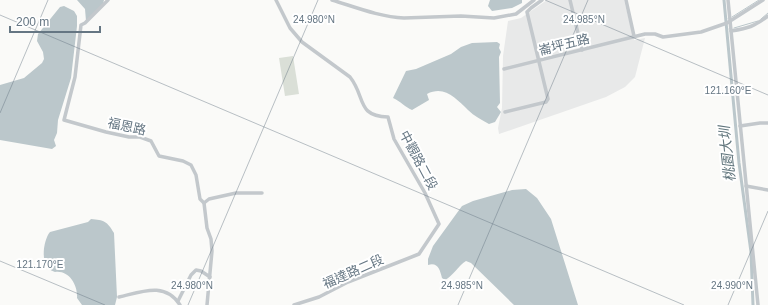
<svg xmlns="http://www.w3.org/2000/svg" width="768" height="305" font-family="Arial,'Noto Sans TC',sans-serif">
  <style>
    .built { fill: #e8e9e9 }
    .green { fill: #dadfd7 }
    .water { fill: #bbc7cb }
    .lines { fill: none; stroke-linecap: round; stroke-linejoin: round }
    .stream { stroke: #bbc7cb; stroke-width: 1 }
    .canal { stroke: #bbc7cb; stroke-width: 3 }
    .minor { stroke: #c3c8cc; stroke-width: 3.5 }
    .ticks { fill: none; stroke: #657683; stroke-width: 1; stroke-opacity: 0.45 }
    .labels { text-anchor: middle; stroke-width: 4; stroke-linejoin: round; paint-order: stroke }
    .street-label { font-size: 13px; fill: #657683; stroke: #fff }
    .water-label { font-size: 14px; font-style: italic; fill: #60757c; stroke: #fff }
    .ticks-label { font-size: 10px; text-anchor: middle; fill: #657683; stroke: #fff; stroke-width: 4; stroke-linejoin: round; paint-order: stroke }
  </style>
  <rect width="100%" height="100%" fill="#fafaf8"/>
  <!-- built -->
  <path class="built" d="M547,0H624L634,40L645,38L635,77L625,87L606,97L499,134L498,128L502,108L503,56L508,21L521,18Z"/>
  <!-- green -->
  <path class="green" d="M293,56L299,94L285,96L279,58Z"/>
  <!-- water -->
  <g class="water">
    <path d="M77,0H104L103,4L86,21L85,9Z"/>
    <path d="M490,0H522V3L512,8L492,11L488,6Z"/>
    <path d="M64,6L74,11L77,16V26L71,78L58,120L57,133L54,140L56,146L52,149L0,140V85L24,78L42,63L44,59L43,52L37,41L38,34L60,7Z"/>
    <path d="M497,42L500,44L499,48L501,52L499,57L500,103L497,107L501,112L495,122L489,124C482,120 474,116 468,110C456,99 445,85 427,94L429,100L412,110C405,107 400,101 393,98L406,71L416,69L451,54L461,47L472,43Z"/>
    <path d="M526,189L537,198L551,219L578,305H514L471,263L466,261C458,266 453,276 445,280L442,278C440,270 438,262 428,265V259L433,246L462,206L473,201L512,190Z"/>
    <path d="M91,219C104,220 107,221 114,233L117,297L115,305H82L77,298C78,285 69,270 55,272C52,271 48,269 47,266C41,259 44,239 50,232L88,222Z"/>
  </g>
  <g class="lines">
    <!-- stream -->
    <g class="stream">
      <path d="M732,17L759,0"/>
      <path d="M761,19L768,13"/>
      <path d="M726,20L727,19"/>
      <path d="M734,28L758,21"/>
      <path d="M727,29H728"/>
    </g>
    <!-- canal -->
    <path class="canal" d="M724,0L739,163L751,252L753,305"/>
    <!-- minor -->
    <g class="minor">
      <path d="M108,0L85,23L81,25L75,77L64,120L106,132L129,137H140L151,141L159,156L183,161L191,165L196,175L200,199L204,203L207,228L211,239L212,251L207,305"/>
      <path d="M276,0L290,28L302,42L350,77C366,97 356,116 388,117L394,139L425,193L439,224L419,254L348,282L319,297L294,305"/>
      <path d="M332,0C355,7 380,17 404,18L461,16L494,18L516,14L534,0"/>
      <path d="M570,0L582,50"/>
      <path d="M626,0L634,36"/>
      <path d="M728,0L758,305"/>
      <path d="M731,31C749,28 753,27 768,16"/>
      <path d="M504,69L645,34H655L663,37L701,32L727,23L763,0"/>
      <path d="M505,112L546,102L548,99L527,12L531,8L542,0"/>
      <path d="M740,126L760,123H768"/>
      <path d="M746,186L768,190"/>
      <path d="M204,203L209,199L236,193H262"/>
      <path d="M119,297C141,292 165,281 180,305"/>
      <path d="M178,301L191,275L196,270L201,271L210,277"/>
    </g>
  </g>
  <!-- ticks -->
  <path class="ticks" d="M545,0L768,95M0,15L684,305M0,113L48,0M0,261L105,305M188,305L318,0M458,305L588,0M728,305L768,211"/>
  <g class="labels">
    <!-- street labels -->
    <g class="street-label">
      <text transform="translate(564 44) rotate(-14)" y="5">崙坪五路</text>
      <text transform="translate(127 126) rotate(12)" y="5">福恩路</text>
      <text transform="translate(419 160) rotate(62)" y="5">中觀路二段</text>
      <text transform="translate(353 271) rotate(-24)" y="5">福達路二段</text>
    </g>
    <!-- water labels -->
    <g class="water-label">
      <text transform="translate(727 154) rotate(-96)" y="5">桃園大圳</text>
    </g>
  </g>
  <g class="ticks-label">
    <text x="314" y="23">24.980°N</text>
    <text x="584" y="23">24.985°N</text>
    <text x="728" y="94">121.160°E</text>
    <text x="40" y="268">121.170°E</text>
    <text x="192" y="289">24.980°N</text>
    <text x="462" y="289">24.985°N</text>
    <text x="732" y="289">24.990°N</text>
  </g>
  <!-- scale -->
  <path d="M10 26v6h90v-6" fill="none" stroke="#657683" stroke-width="2"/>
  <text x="16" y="26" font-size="12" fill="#657683" stroke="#ffffff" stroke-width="3" paint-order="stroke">200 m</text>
</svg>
